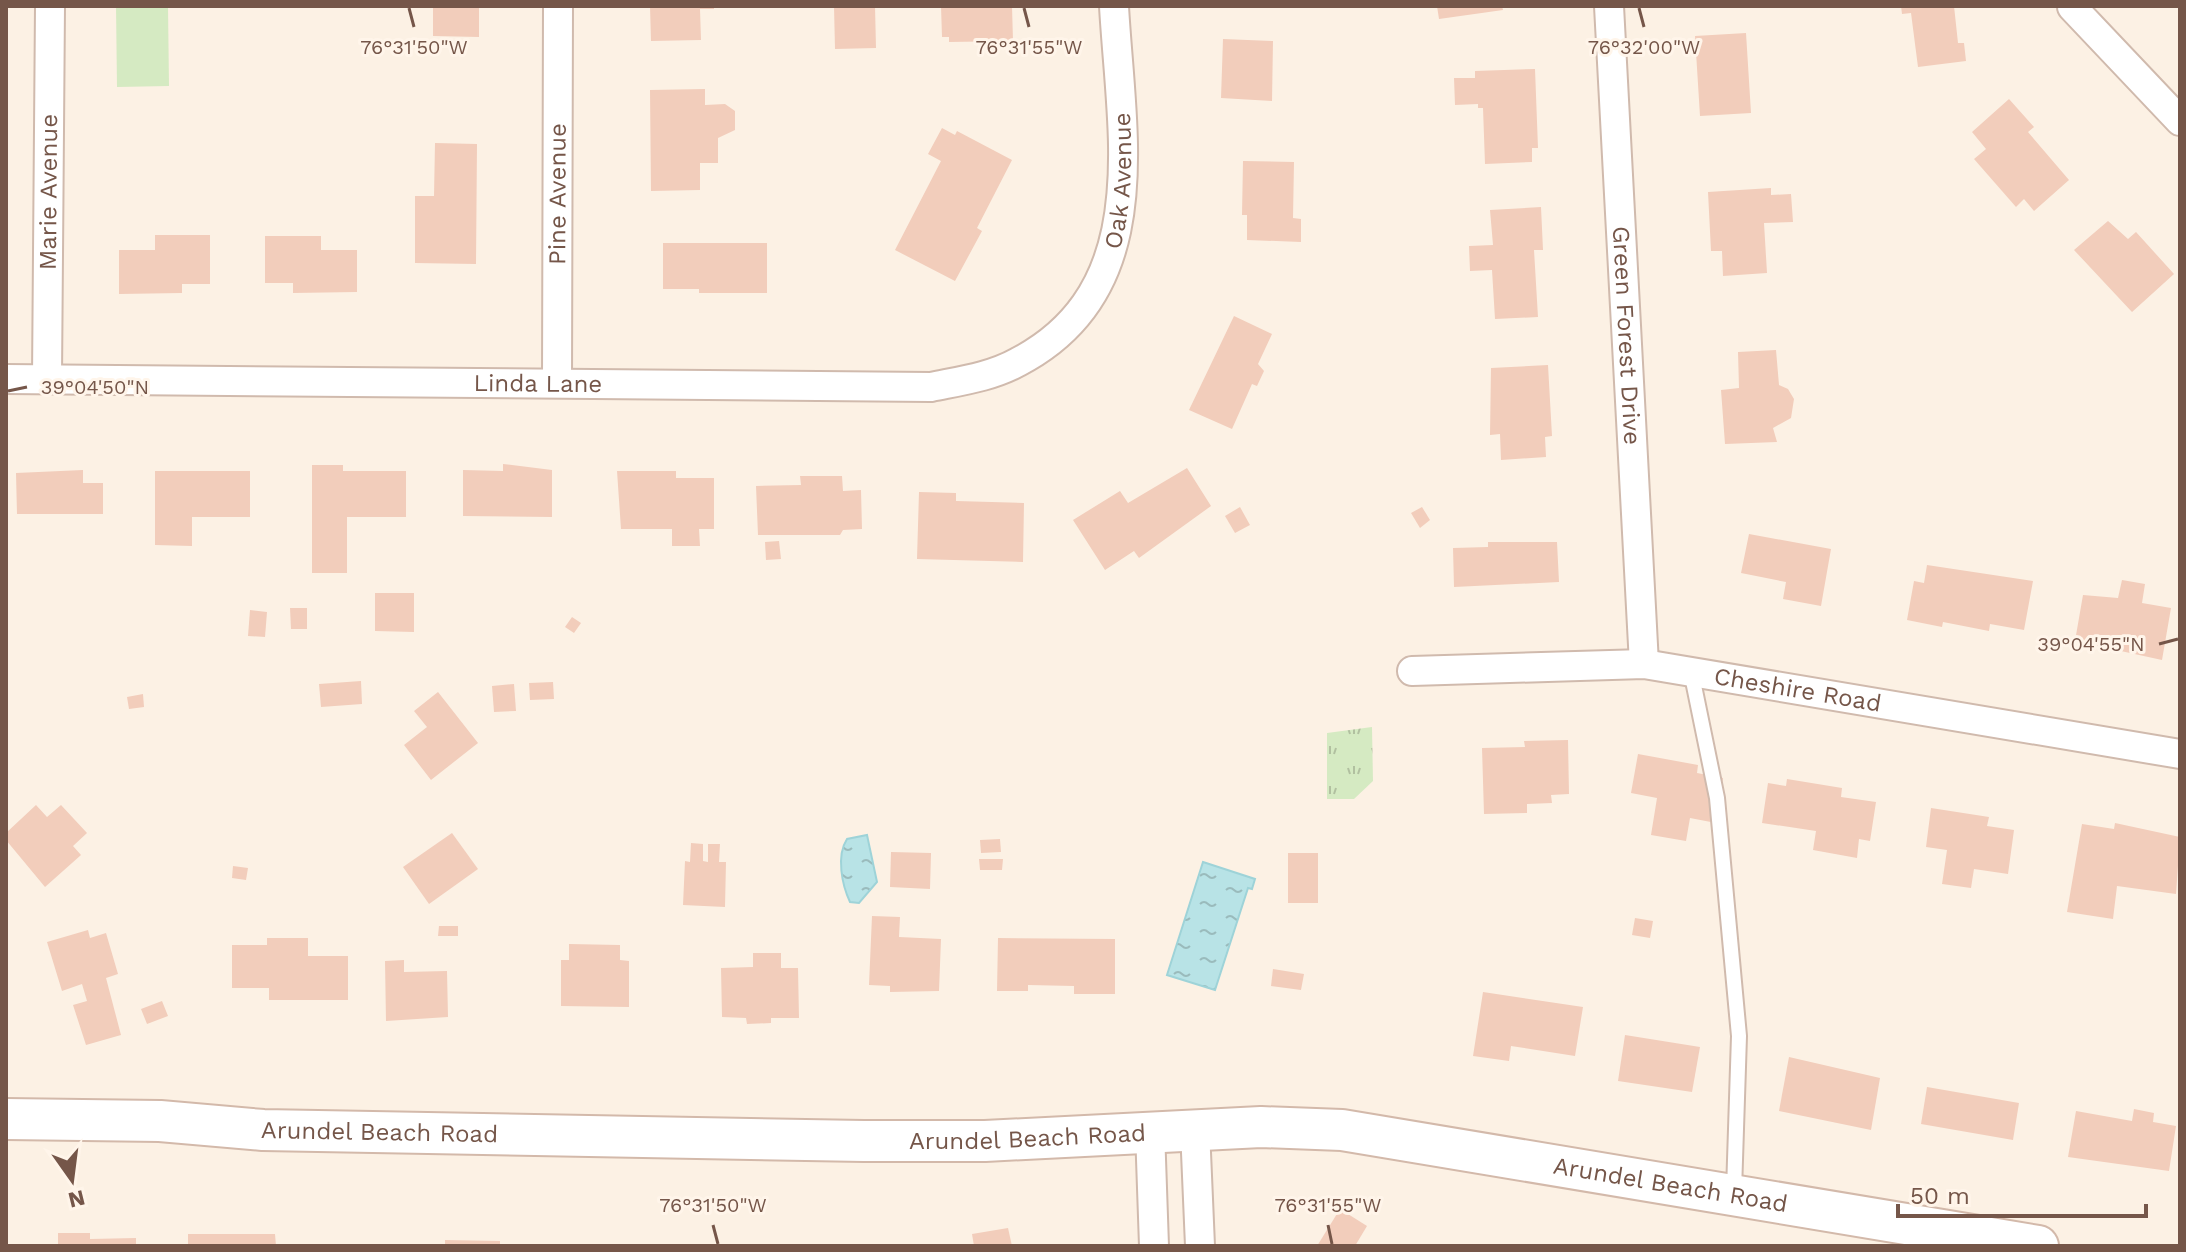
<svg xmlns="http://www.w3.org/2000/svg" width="2186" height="1252" font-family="'Work Sans',sans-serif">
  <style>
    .park { fill: url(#park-tufts) }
    .garden { fill: #d5eac2 }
    .water { fill: url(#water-ripples); stroke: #9ed3d8; stroke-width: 2 }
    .building { fill: #f2cdbb }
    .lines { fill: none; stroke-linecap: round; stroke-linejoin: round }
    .lane-casing { stroke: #d0baad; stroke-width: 18 }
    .street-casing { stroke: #d0baad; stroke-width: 32 }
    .secondary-casing { stroke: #d3b9aa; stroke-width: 44 }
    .lane { stroke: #fff; stroke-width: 14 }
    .street { stroke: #fff; stroke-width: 28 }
    .secondary { stroke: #fff; stroke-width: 40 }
    .ticks { fill: none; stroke: #755649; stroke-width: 3 }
    .labels { text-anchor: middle; stroke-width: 6; stroke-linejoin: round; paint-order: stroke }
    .street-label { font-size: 24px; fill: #755649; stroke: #fff5ea }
    .ticks-label { font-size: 20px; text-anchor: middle; fill: #755649; stroke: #fff5ea; stroke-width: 6; stroke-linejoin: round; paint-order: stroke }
  </style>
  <defs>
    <pattern id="park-tufts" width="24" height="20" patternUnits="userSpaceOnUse" patternTransform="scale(2)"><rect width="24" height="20" fill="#d5eac2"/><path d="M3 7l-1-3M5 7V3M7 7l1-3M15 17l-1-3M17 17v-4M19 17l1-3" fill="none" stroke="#b1c0a0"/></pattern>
    <pattern id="water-ripples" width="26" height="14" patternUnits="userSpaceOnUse" patternTransform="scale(2)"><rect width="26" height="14" fill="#b8e3e6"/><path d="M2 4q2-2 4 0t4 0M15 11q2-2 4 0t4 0" fill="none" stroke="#9abbbc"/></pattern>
  </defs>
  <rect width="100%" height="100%" fill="#fcf1e4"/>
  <!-- park -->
  <path class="park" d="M1372,727L1373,781L1354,799H1327V733Z"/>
  <!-- garden -->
  <path class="garden" d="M116,6H168L169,86L117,87Z"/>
  <!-- water -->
  <g class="water">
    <path d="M867,835L877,882L859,903L850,902C842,885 836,856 847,839Z"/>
    <path d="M1203,862L1255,879L1252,889L1248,888L1215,990L1167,975Z"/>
  </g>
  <!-- building -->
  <g class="building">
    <path d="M433,6H479V37L433,36Z"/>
    <path d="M650,6H714V9H700L701,40L651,41Z"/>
    <path d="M834,6H875L876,48L835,49Z"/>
    <path d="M941,6H1012L1013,41L949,42V37H942Z"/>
    <path d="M1437,6H1502L1503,10L1439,19Z"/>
    <path d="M1901,6H1954L1958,43H1964L1966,61L1918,67L1911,13L1902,14Z"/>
    <path d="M1746,33L1751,113L1700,116L1695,36Z"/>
    <path d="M1223,39L1273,41L1272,101L1221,98Z"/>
    <path d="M1535,69L1538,148H1532V162L1485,164L1483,108H1478V104L1455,105L1454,78H1475V71Z"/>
    <path d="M705,89V105L725,104L735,111V130L718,138V163H700V190L651,191L650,90Z"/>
    <path d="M2009,99L2034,127L2028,132L2069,180L2034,211L2024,199L2016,207L1974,159L1986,149L1972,132Z"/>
    <path d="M942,128L955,135L957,131L1012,160L977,228L982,231L955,281L895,250L941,161L928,154Z"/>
    <path d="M435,143L477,144L476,264L415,263V196H434Z"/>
    <path d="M1243,161L1294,162L1293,218L1301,219V242L1247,240V215H1242Z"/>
    <path d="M1771,188V195L1791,194L1793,222L1764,223L1767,273L1723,276L1722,251H1711L1708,192Z"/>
    <path d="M1541,207L1543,250H1534L1538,317L1495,319L1492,270L1470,271L1469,246L1493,245L1490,210Z"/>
    <path d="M2108,221L2128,239L2136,232L2174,274L2132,312L2074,250Z"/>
    <path d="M155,235H210V284H182V293L119,294V250H155Z"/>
    <path d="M265,236H321V250H357V292L293,293V283H265Z"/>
    <path d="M663,243H767V293H699V289H663Z"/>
    <path d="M1234,316L1272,334L1258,364L1264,371L1257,386L1252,384L1232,429L1189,410Z"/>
    <path d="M1776,350L1779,385L1788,389L1794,399L1791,418L1773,428L1777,442L1725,444L1721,390L1739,388L1738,352Z"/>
    <path d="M1548,365L1552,436L1545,437L1546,457L1501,460L1500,434L1490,435L1491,368Z"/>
    <path d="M503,464L552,470V517L463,516V470L503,471Z"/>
    <path d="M312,465H343V471H406V517H347V573H312Z"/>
    <path d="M1187,468L1211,506L1139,558L1134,551L1105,570L1073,520L1120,491L1128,503Z"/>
    <path d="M83,470V483H103V514H17L16,473Z"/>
    <path d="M155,471H250V517H192V546L155,545Z"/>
    <path d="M617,471H676V478H714V529H699L700,546H672V529H621Z"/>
    <path d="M800,476H842L843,491L861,490L862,529L843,530L840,535H758L756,486L801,485Z"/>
    <path d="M919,492L956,493V501L1024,503L1023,562L917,559Z"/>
    <path d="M1240,507L1250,525L1235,533L1225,516Z"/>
    <path d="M1422,507L1430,520L1420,528L1411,513Z"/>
    <path d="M1749,534L1831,549L1821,606L1783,599L1786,582L1741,573Z"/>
    <path d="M779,541L781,559L766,560L765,542Z"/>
    <path d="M1488,542H1557L1559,582L1454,587L1453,548L1488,547Z"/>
    <path d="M1927,565L2033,581L2024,630L1990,624L1989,631L1943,622L1942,627L1907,620L1914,581L1924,583Z"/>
    <path d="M2122,580L2145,584L2142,603L2171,608L2162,660L2075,641L2083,595L2118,598Z"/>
    <path d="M375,593H414V632L375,631Z"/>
    <path d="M290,608H307V629H291Z"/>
    <path d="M250,610L267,612L265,637L248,636Z"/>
    <path d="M572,617L581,623L574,633L565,627Z"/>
    <path d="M361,681L362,704L321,707L319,684Z"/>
    <path d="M553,682L554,699L530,700L529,683Z"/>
    <path d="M514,684L516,711L494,712L492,686Z"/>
    <path d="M438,692L478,743L431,780L404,745L427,727L414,711Z"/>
    <path d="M143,694L144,707L129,709L127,697Z"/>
    <path d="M1568,740L1569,794L1551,795L1552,803L1527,804V813L1484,814L1482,748L1525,747L1524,741Z"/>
    <path d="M1638,754L1698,765L1697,773L1723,778L1716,823L1690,818L1686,841L1651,835L1657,798L1631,793Z"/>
    <path d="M1787,779L1842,788L1841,797L1876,802L1870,841L1859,839L1857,858L1813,850L1816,831L1762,823L1768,783L1786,786Z"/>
    <path d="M36,805L47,817L61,805L87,833L73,846L81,855L45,887L6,840V833Z"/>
    <path d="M1931,808L1989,817L1987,826L2014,830L2008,874L1974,869L1971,888L1942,884L1947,850L1926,847Z"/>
    <path d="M2115,823L2180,837L2176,894L2117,886L2113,919L2067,912L2082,824L2114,829Z"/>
    <path d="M452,833L478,869L429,904L403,867Z"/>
    <path d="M1000,839L1001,852L981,853L980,840Z"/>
    <path d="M691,843L703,844V861L708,862V844H720L719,862H726L725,907L683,905L685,861L690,862Z"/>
    <path d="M891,852L931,853L930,889L890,887Z"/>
    <rect x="1288" y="853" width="30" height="50"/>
    <path d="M979,859H1003L1002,870H980Z"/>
    <path d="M233,866L248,868L246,880L232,878Z"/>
    <path d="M872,916L900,917L899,937L941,939L939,991L890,992V986L869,985Z"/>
    <path d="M1635,918L1653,921L1650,938L1632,935Z"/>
    <path d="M439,926H458V936H438Z"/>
    <path d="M88,930L90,938L106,933L118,974L106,978L121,1035L86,1045L73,1005L87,1001L82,984L62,991L47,942Z"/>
    <path d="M267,938H308V956H348V1000H269V988H232V945H267Z"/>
    <path d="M998,938L1115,939V994H1074V986L1028,985V991H997Z"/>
    <path d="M569,944L620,945V960L629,961V1007L561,1006V960H569Z"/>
    <path d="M753,953H781V968H798L799,1018H771V1023L747,1024L746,1018L722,1017L721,968L753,967Z"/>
    <path d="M404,960V972L447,971L448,1017L386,1021L385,961Z"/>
    <path d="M1273,969L1304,974L1301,990L1271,986Z"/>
    <path d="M1483,992L1583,1007L1575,1056L1511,1046L1509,1061L1473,1056Z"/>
    <path d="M162,1001L168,1016L147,1024L141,1009Z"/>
    <path d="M1625,1035L1700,1047L1692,1092L1618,1081Z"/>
    <path d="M1789,1057L1880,1078L1871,1130L1779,1111Z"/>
    <path d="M1927,1087L2019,1103L2013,1140L1921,1124Z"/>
    <path d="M2134,1109L2154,1113L2153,1122L2176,1126L2169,1171L2068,1157L2076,1111L2132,1121Z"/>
    <path d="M1340,1209L1367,1226L1355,1246H1317Z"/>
    <path d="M1008,1228L1012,1246H974L972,1234Z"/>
    <path d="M58,1233H90V1239L136,1238V1246H58Z"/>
    <path d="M188,1234H275L276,1246H188Z"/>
    <path d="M445,1240L500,1241V1246H445Z"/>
  </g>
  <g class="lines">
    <defs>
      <path id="lane" d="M1691,671L1717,798L1739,1036L1734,1191"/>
      <g id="street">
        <path id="s1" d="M1609,6L1644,664"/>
        <path d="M2072,7L2180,121"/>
        <path id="s2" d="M47,378L50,6"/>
        <path id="s3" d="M6,379L931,387C960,381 991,377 1018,362C1156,290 1121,134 1114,6"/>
        <path id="s4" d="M557,382L558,6"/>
        <path id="s5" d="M1412,671L1644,664L2180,754"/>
        <path d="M1195,1129L1200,1246"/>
        <path d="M1150,1130L1154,1246"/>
      </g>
      <g id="secondary">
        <path id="s6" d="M6,1119L160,1121L263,1130L864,1141H985L1261,1127L1342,1130L2038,1246"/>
      </g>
    </defs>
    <!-- lane casing -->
    <use href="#lane" class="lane-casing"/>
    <!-- street casing -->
    <use href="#street" class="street-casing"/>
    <!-- secondary casing -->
    <use href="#secondary" class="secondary-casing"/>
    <!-- lane -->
    <use href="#lane" class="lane"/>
    <!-- street -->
    <use href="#street" class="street"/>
    <!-- secondary -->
    <use href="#secondary" class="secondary"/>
  </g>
  <!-- ticks -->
  <path class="ticks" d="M409,8L414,27M1024,8L1029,27M1639,8L1644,27M8,391L27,387M2159,644L2178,639M713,1225L718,1244M1328,1225L1332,1244"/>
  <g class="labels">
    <!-- street labels -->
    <g class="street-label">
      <text dy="8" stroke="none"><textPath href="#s3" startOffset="1236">Oak Avenue</textPath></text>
      <text dy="8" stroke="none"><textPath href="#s2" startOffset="186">Marie Avenue</textPath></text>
      <text dy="8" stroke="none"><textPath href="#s4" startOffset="188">Pine Avenue</textPath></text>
      <text dy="8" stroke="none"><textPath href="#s1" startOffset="330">Green Forest Drive</textPath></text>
      <text dy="8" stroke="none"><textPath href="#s3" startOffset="532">Linda Lane</textPath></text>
      <text dy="8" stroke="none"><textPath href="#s5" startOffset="388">Cheshire Road</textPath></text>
      <text dy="8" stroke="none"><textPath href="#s6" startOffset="374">Arundel Beach Road</textPath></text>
      <text dy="8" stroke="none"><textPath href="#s6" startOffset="1022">Arundel Beach Road</textPath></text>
      <text dy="8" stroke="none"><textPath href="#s6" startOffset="1670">Arundel Beach Road</textPath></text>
    </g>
  </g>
  <g class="ticks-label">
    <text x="414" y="54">76°31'50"W</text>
    <text x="1029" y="54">76°31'55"W</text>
    <text x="1644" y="54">76°32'00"W</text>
    <text x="95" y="394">39°04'50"N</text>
    <text x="2091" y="651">39°04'55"N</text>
    <text x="713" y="1212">76°31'50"W</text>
    <text x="1328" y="1212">76°31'55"W</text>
  </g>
  <!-- border -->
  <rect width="2186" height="1252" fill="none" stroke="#755649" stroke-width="16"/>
  <!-- north arrow -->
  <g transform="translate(72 1180) rotate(166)" stroke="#fff5ea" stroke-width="6" paint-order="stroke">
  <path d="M0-6L14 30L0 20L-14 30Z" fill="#755649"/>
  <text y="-12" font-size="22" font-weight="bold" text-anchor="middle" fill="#755649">N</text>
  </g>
  <!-- scale -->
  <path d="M1898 1204v12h248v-12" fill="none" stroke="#755649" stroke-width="4"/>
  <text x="1910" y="1204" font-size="24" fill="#755649" stroke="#fff5ea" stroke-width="6" paint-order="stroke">50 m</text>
</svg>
